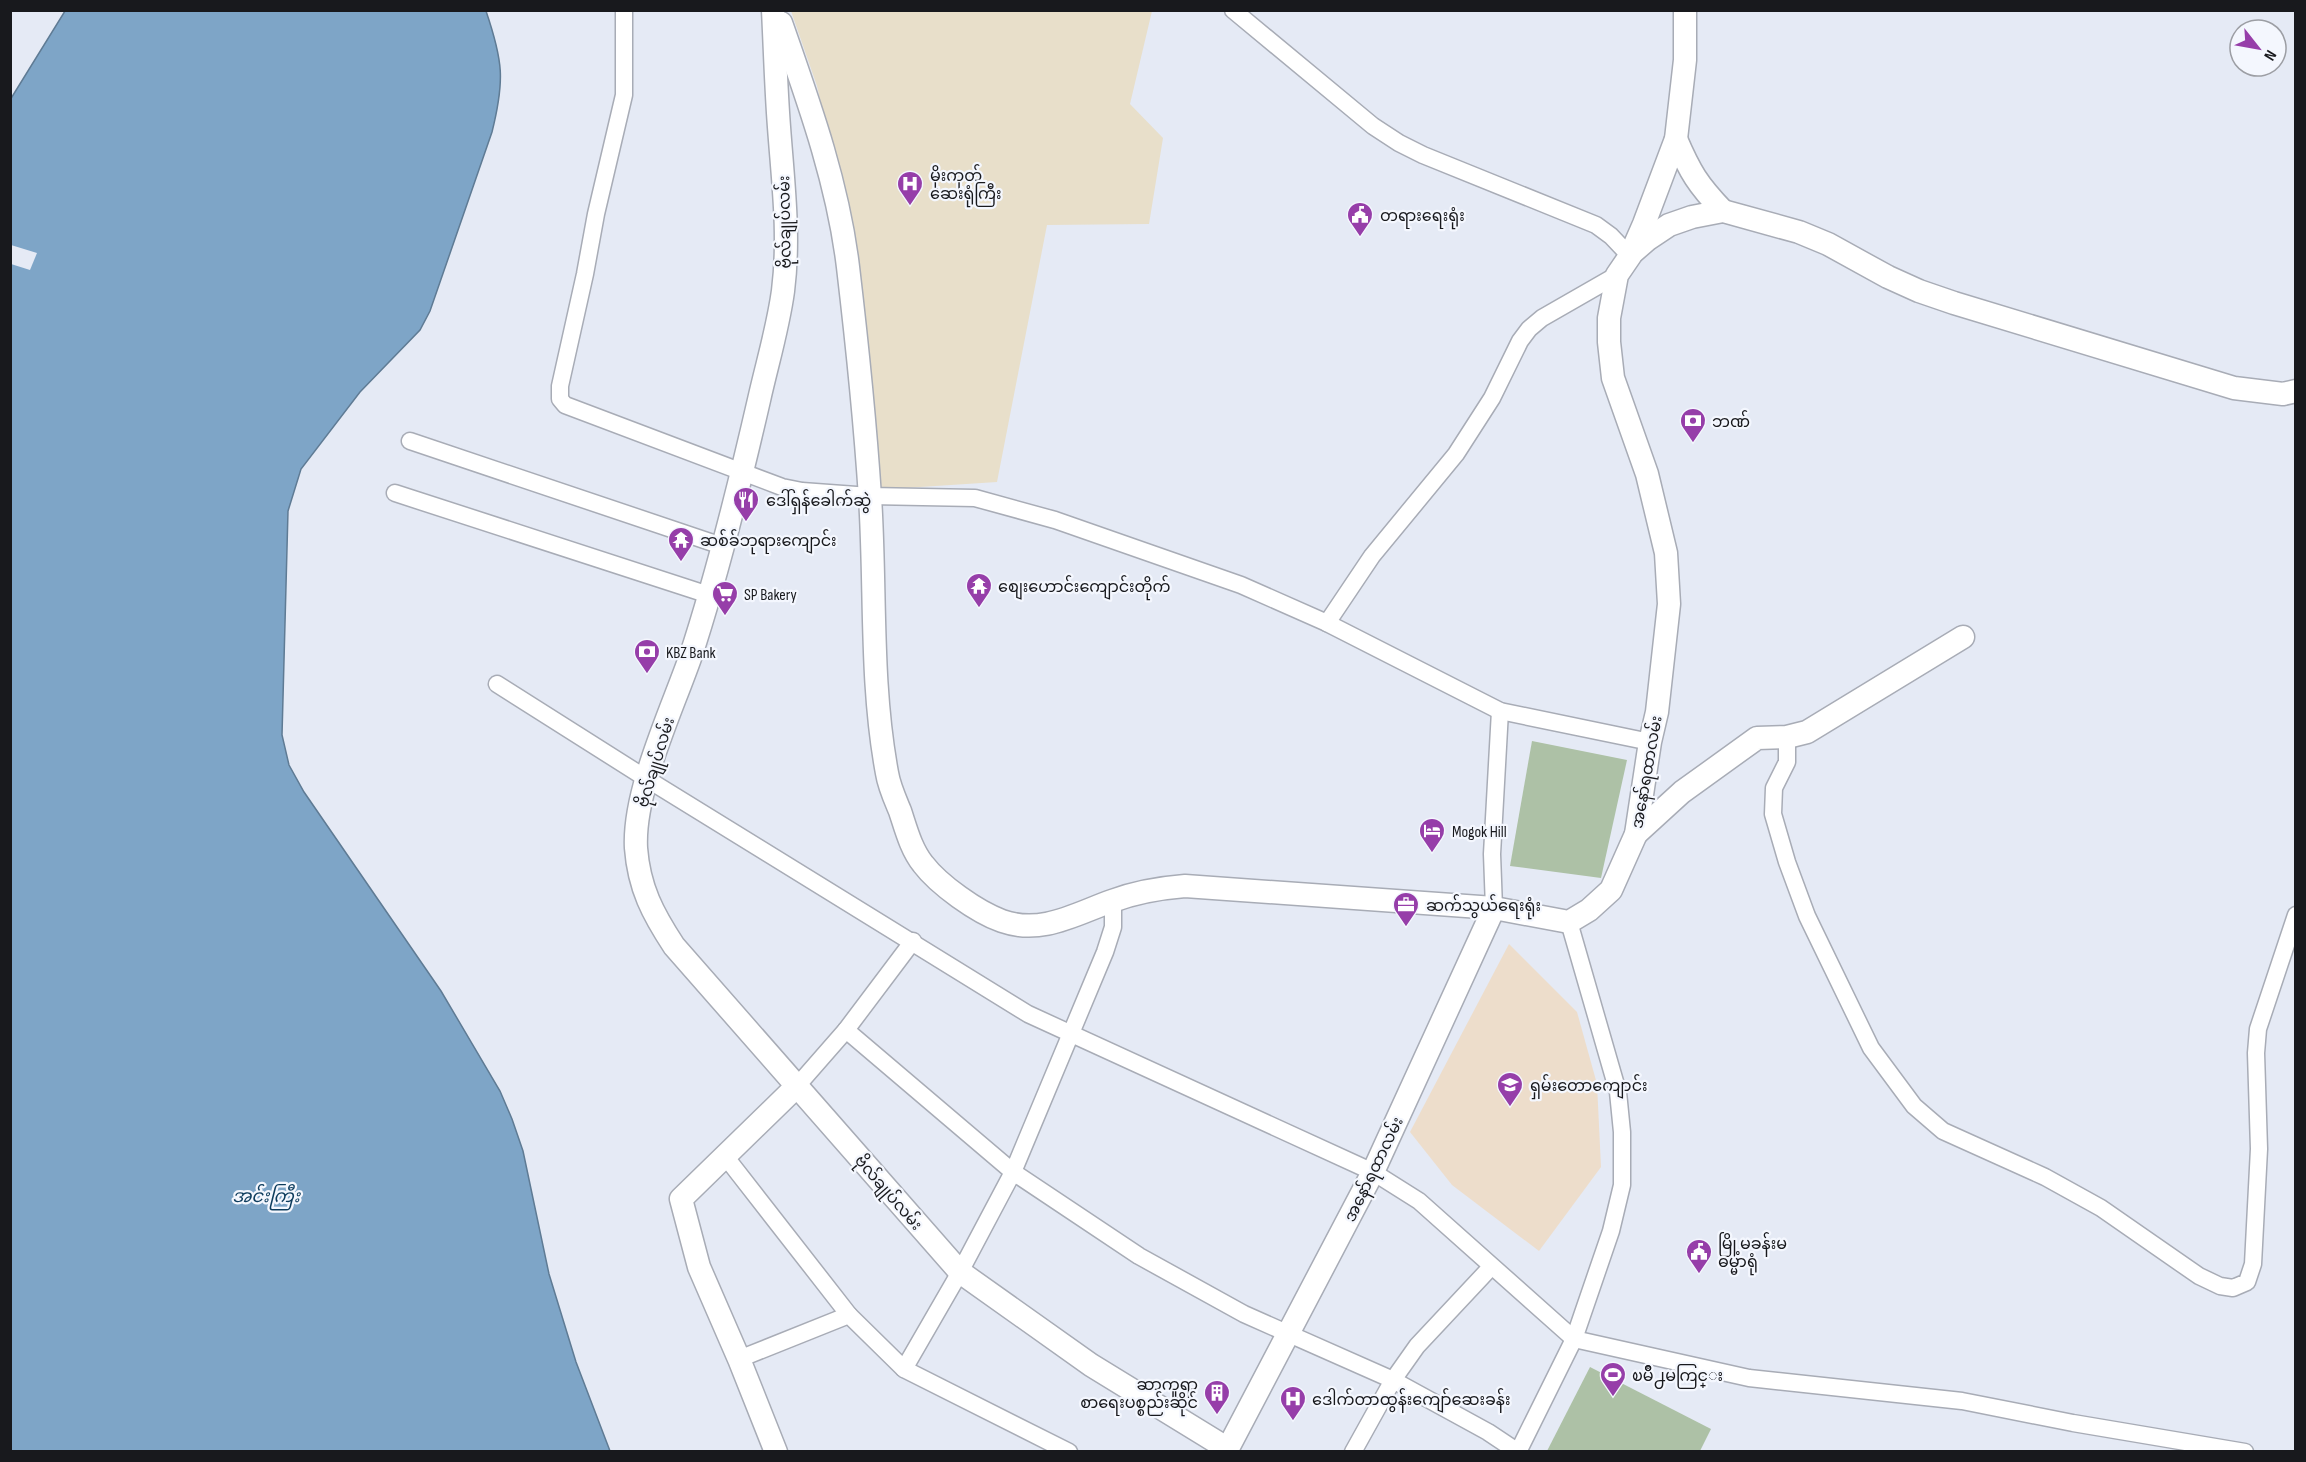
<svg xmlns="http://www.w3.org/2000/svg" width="2306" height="1462" font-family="'Sofia Sans Condensed','Noto Sans Myanmar',sans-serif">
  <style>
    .education { fill: #edddcb }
    .medical { fill: #e8dfca }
    .green { fill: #adc1a6 }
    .water { fill: #7ea5c7; stroke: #5f7b94; stroke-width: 1.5 }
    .pier { fill: #e5eaf5 }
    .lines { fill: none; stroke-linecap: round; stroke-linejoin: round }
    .street-casing { stroke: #a8acb6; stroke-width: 19 }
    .secondary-casing { stroke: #a8acb6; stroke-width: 25 }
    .street { stroke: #fff; stroke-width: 16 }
    .secondary { stroke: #fff; stroke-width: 22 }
    .labels { text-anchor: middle; stroke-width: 4.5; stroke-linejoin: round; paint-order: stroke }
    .poi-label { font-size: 16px; fill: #18191d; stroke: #f4f7fe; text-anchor: start }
    .street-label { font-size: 16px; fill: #18191d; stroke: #f4f7fe }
    .water-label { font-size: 18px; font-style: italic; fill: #0d3c5d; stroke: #f4f7fe }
  </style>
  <rect width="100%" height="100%" fill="#e5eaf5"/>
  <!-- education -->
  <path class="education" d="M1509,944L1577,1012L1597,1084L1601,1167L1539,1251L1452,1185L1410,1132Z"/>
  <!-- medical -->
  <path class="medical" d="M791,11H1152L1130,104L1163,138L1149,224L1047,225L997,482L874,490L861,285L817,86Z"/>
  <!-- green -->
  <g class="green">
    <path d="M1532,741L1627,760L1601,878L1510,866Z"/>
    <path d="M1590,1367L1711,1429L1700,1451H1547Z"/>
  </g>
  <!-- water -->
  <path class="water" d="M65,11H486C503,61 505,80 492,132L430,311L420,330L360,392L301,469L288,511L282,735L289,765L304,792L441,991L500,1091L512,1119L523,1151L549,1274L576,1362L610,1451H11L10,100Z"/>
  <!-- pier -->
  <path class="pier" d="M11,245L37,253L30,270L11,264Z"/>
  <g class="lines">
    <defs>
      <g id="street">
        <path d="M624,10V95L596,214L585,274L560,386V399L565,405L782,487L802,491L870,496L975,498L1055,520L1241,585L1327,623L1500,711L1650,742"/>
        <path d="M1233,10L1373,126L1399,143L1423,155L1596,225L1611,236L1630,256"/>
        <path d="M410,441L722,546"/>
        <path d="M395,493L709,595"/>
        <path d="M1327,623L1372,556L1456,454L1492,398L1520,341L1529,329L1542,318L1617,275"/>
        <path d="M497,684L647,779L1028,1014L1373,1172L1419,1201L1574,1339L1749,1378L1962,1401L2073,1423L2245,1452"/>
        <path d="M1787,737V762L1774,788L1773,814L1787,862L1807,916L1871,1048L1914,1106L1943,1131L2045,1177L2101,1208L2199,1276L2220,1286L2233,1288L2247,1282L2253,1264L2259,1149L2256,1053L2258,1029L2296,915"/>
        <path d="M1494,908L1492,854L1500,711"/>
        <path d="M846,1030L1013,1172L1139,1256L1244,1314L1393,1380L1488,1432L1518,1452"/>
        <path d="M797,1086L846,1030L913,941"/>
        <path d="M725,1156L849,1315"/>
        <path d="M739,1359L849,1315L904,1369"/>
        <path d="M1069,1452L904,1369L960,1272L1013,1172L1105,952L1113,927V901"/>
        <path d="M1353,1452L1393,1380L1417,1346L1491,1267"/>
        <path d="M1518,1452L1574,1339L1611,1231L1622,1185V1132L1618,1092L1569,922"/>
      </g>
      <g id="secondary">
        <path d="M773,10C775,49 776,88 779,127C783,182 790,236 783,291C778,328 767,364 759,400C739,487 718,573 690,658C671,712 633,792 636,848C639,888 653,914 674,946L960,1272L1091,1365L1228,1449"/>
        <path d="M781,23C809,103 838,183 848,267C857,343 865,421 870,497C876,589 870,682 887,773C889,786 895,799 900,811C906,829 911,849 923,864C939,885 977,912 1002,921C1042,935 1075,914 1112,901C1136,892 1160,888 1185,886L1494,908"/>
        <path d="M1676,139C1690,172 1698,185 1723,211"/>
        <path d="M1633,252L1648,239L1669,225L1692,217L1723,211L1799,232L1828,244L1888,277L1919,291L1954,303L2234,388L2283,394L2296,391"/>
        <path d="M1636,834L1682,792L1757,738L1787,737L1807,732L1963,637"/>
        <path d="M776,1452L739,1359L699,1267L681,1199L797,1086"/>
        <path d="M1226,1452L1373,1172L1494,908L1569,922L1589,910L1611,890L1636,834L1650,742L1657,712L1669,604L1666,553L1647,474L1613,378L1609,342V318L1617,275L1630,256L1644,224L1676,139L1685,60V10"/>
      </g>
    </defs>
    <!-- street casing -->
    <use href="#street" class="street-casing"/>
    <!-- secondary casing -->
    <use href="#secondary" class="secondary-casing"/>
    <!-- street -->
    <use href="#street" class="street"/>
    <!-- secondary -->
    <use href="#secondary" class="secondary"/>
  </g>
  <!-- icons -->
  <defs>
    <symbol id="hospital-pin" viewBox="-11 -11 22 30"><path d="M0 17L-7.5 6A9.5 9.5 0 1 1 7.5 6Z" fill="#963ea9" stroke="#f4f7fe"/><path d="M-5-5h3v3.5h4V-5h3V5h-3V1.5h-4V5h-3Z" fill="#fff"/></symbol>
    <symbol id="civic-pin" viewBox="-11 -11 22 30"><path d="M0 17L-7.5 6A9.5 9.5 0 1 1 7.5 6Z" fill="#963ea9" stroke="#f4f7fe"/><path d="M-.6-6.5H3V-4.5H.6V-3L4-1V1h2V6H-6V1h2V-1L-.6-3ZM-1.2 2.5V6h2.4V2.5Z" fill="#fff"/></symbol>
    <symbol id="bank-pin" viewBox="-11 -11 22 30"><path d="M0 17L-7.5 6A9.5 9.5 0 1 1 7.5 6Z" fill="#963ea9" stroke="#f4f7fe"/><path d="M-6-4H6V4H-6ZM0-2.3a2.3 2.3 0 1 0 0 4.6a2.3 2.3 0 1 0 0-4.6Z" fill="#fff"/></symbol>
    <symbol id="restaurant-pin" viewBox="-11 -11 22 30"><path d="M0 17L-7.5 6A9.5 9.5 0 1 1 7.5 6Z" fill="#963ea9" stroke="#f4f7fe"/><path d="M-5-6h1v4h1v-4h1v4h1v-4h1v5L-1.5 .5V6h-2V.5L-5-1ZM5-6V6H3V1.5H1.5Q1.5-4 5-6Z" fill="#fff"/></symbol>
    <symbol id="temple-pin" viewBox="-11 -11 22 30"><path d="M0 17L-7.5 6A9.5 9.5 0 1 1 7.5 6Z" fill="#963ea9" stroke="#f4f7fe"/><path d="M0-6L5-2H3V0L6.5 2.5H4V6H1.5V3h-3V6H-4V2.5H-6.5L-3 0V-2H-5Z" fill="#fff"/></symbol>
    <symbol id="supermarket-pin" viewBox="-11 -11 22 30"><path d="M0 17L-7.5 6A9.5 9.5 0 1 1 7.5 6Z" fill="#963ea9" stroke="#f4f7fe"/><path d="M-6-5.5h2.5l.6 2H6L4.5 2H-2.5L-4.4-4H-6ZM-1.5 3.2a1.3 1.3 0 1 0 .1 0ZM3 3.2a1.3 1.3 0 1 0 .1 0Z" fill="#fff"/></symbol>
    <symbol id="hotel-pin" viewBox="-11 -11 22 30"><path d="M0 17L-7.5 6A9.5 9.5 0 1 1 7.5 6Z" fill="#963ea9" stroke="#f4f7fe"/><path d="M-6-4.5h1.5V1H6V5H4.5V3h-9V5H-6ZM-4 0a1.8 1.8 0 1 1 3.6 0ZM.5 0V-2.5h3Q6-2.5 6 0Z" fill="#fff"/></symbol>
    <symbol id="office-pin" viewBox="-11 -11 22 30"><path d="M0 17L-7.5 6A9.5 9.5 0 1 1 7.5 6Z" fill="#963ea9" stroke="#f4f7fe"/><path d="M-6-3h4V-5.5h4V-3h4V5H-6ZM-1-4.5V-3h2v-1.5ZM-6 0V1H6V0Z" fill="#fff"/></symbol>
    <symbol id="school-pin" viewBox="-11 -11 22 30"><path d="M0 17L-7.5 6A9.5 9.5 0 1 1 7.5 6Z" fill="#963ea9" stroke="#f4f7fe"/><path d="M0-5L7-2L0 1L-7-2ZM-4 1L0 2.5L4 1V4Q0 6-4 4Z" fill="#fff"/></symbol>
    <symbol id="stadium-pin" viewBox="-11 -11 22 30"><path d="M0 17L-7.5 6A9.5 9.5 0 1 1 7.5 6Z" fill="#963ea9" stroke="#f4f7fe"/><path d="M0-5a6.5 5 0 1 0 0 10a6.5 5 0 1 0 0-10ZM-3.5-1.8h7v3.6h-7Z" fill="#fff"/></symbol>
    <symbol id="building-pin" viewBox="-11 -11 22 30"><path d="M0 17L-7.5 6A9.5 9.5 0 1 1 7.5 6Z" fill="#963ea9" stroke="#f4f7fe"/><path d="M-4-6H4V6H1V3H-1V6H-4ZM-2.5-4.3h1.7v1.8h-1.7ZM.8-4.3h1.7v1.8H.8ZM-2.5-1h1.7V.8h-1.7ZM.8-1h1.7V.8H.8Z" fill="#fff"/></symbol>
  </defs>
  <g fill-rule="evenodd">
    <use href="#hospital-pin" x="895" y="169" width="30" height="40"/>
    <use href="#civic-pin" x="1345" y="200" width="30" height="40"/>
    <use href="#bank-pin" x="1678" y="406" width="30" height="40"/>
    <use href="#restaurant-pin" x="731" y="485" width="30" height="40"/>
    <use href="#temple-pin" x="666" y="525" width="30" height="40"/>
    <use href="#temple-pin" x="964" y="571" width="30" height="40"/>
    <use href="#supermarket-pin" x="710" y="579" width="30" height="40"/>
    <use href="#bank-pin" x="632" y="637" width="30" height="40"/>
    <use href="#hotel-pin" x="1417" y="816" width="30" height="40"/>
    <use href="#office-pin" x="1391" y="890" width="30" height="40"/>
    <use href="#school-pin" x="1495" y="1070" width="30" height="40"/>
    <use href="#civic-pin" x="1684" y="1237" width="30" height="40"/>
    <use href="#stadium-pin" x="1598" y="1360" width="30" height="40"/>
    <use href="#building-pin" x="1202" y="1378" width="30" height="40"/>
    <use href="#hospital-pin" x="1278" y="1384" width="30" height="40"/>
  </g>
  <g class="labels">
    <!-- poi labels -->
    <g class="poi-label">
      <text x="930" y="181">မိုးကုတ်‌<tspan x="930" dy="18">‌ဆေးရုံကြီး</tspan></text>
      <text x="1380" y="221">တရားရေးရုံး</text>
      <text x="1712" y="427">ဘဏ်</text>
      <text x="766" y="506">ဒေါ်ရှန်ခေါက်ဆွဲ</text>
      <text x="700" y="546">ဆစ်ခ်ဘုရားကျောင်း</text>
      <text x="998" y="592">စျေးဟောင်းကျောင်းတိုက်</text>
      <text x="744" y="600">SP Bakery</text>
      <text x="666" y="658">KBZ Bank</text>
      <text x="1452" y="837">Mogok Hill</text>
      <text x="1426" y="911">ဆက်သွယ်ရေးရုံး</text>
      <text x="1530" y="1091">ရှမ်းတောကျောင်း</text>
      <text x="1718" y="1249">မြို့မခန်းမ<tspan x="1718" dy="18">ဓမ္မာရုံ</tspan></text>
      <text x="1632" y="1381">ၿမိဳ႕မကြင္း</text>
      <text x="1198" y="1390" text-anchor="end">ဆာကူရာ<tspan x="1198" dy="18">စာရေးပစ္စည်းဆိုင်</tspan></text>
      <text x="1312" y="1405">ဒေါက်တာထွန်းကျော်ဆေးခန်း</text>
    </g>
    <!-- street labels -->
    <g class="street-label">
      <text transform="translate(784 222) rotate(-91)" y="6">ဗိုလ်‌ချုပ်‌လမ်း</text>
      <text transform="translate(655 762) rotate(-73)" y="6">ဗိုလ်‌ချုပ်‌လမ်း</text>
      <text transform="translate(1646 772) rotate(-80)" y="6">အ‌နော်‌ရထာလမ်း</text>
      <text transform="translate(1373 1169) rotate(-64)" y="6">အ‌နော်‌ရထာလမ်း</text>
      <text transform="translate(889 1192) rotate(49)" y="6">ဗိုလ်‌ချုပ်‌လမ်း</text>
    </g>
    <!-- water labels -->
    <g class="water-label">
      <text x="266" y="1202">အင်းကြီး</text>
    </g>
  </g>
  <!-- border -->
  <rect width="2306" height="1462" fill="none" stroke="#18191d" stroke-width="24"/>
  <!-- north arrow -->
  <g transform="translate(2258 48) rotate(121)"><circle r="28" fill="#f4f7fe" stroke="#9c9ea4" stroke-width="1.5"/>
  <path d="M0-4.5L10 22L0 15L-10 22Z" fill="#963ea9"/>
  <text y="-9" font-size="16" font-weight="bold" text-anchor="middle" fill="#18191d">N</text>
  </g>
</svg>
